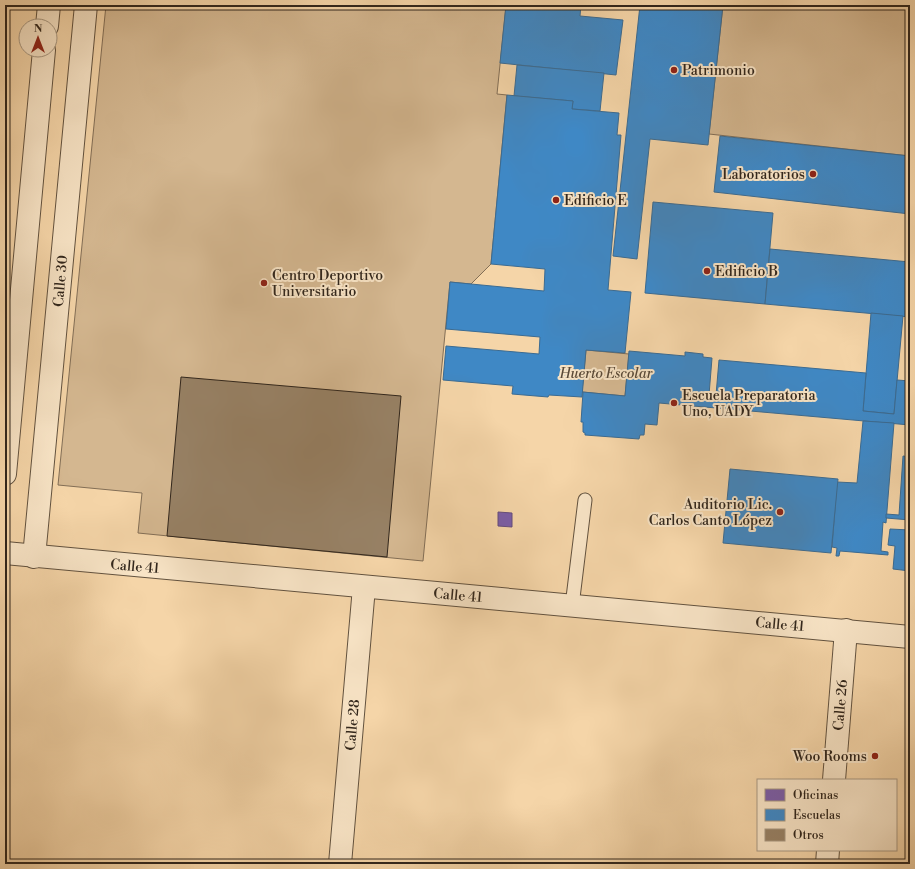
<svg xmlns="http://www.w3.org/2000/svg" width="915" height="869" font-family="'Libre Bodoni',serif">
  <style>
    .green { fill: #d4b790; stroke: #826e56 }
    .offices { fill: #7b5ea7; stroke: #654d7d }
    .schools { fill: #3f88c5; stroke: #3b6b92 }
    .building { fill: #978165; stroke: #31261c }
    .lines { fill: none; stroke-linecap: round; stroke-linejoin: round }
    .service-casing { stroke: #62523f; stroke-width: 15 }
    .minor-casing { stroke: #62523f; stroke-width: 24 }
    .tertiary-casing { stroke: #62523f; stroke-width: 24 }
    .service { stroke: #f8e4c6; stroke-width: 13 }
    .minor { stroke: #f8e4c6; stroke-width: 22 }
    .tertiary { stroke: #f8e4c6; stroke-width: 22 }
    .poi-dot { fill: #8f2418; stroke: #f8e4c6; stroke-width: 1.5 }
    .labels { text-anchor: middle; stroke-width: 4; stroke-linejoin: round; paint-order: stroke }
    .poi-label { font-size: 14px; fill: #31261c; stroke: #f8e4c6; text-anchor: start }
    .street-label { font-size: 14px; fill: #31261c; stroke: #f8e4c6 }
    .park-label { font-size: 14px; font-style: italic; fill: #5a4a39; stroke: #f8e4c6 }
  </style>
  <rect width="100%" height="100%" fill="#f5d5a8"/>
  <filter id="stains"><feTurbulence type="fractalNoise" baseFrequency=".005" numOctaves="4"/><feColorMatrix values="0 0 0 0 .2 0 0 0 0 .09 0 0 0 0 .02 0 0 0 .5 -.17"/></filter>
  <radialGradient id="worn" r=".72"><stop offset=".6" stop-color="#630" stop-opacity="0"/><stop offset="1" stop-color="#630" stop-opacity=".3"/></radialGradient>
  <!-- green -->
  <g class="green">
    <path d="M106,5H510L506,6L497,94L507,95L491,264L471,284L450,282L423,561L138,533L142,493L58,485Z"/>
    <path d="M723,5H910V156L709,134Z"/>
    <path d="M586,350L629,354L625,396L582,392Z"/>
  </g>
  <!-- offices -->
  <path class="offices" d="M498,512L512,513V527L498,526Z"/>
  <!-- schools -->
  <g class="schools">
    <path d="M506,5H581L580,16L623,20L616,75L500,63Z"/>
    <path d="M640,5H723L708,145L650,139L637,259L613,256Z"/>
    <path d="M517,65L604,73L600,111L572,109L573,101L514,96Z"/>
    <path d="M507,95L573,101L572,109L619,113L617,135H621L608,290L631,292L625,353L586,350L582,397L549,395L548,397L512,394L513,386L443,380L446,346L539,354L540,337L446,329L450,282L544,291L545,269L491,264Z"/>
    <path d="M720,136L910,156V214L714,192Z"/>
    <path d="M653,202L773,213L765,304L645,293Z"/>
    <path d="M770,249L910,262V317L765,304Z"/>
    <path d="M871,313L903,316L894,414L863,411Z"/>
    <path d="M629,351L685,356V352L703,354V357L712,358L709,395H716L719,360L866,373L863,411L894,414L897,380L910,381V425L659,403L657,425L645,424L644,435H640L639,439L585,435V433L583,432V422H581L583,392L625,396Z"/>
    <path d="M863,421L894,423L886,523L883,522L881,551L888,552V555L840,551L839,556H836L837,548L832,547L837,482L857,483Z"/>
    <path d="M903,456L910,457V520L886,518V514L899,515Z"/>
    <path d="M730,469L838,479L831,553L723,543Z"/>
    <path d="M890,529L910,530V571L893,569L895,546L888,545Z"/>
  </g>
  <!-- building -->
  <path class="building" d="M181,377L401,396L387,557L167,536Z"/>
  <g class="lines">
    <defs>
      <path id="service" d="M572,606L585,500"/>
      <g id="minor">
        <path d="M47,26L49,5"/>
        <path d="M5,474L44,50"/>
        <path d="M34,557L86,5"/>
        <path d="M834,780L846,630"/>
        <path d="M340,864L364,587"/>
        <path d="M827,864L828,850"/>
      </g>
      <path id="tertiary" d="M5,553L910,637"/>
    </defs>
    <!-- service casing -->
    <use href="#service" class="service-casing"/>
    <!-- minor casing -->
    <use href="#minor" class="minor-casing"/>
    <!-- tertiary casing -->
    <use href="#tertiary" class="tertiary-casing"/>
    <!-- service -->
    <use href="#service" class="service"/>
    <!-- minor -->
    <use href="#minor" class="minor"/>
    <!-- tertiary -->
    <use href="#tertiary" class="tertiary"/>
  </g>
  <!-- markers -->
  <g class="poi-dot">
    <circle cx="674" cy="70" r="4"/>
    <circle cx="813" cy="174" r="4"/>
    <circle cx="556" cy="200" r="4"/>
    <circle cx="707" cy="271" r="4"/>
    <circle cx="264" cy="283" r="4"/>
    <circle cx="674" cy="403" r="4"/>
    <circle cx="780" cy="512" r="4"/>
    <circle cx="875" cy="756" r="4"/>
  </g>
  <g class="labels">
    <!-- poi labels -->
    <g class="poi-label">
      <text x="682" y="75">Patrimonio</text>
      <text x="805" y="179" text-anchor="end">Laboratorios</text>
      <text x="564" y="205">Edificio E</text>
      <text x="715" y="276">Edificio B</text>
      <text x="272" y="280">Centro Deportivo<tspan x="272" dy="16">Universitario</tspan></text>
      <text x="682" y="400">Escuela Preparatoria<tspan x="682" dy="16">Uno, UADY</tspan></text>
      <text x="772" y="509" text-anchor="end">Auditorio Lic.<tspan x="772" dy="16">Carlos Canto López</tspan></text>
      <text x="867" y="761" text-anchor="end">Woo Rooms</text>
    </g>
    <!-- street labels -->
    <g class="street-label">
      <text transform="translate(60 281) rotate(-85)" y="5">Calle 30</text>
      <text transform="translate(135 566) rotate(5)" y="5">Calle 41</text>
      <text transform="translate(458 595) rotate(5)" y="5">Calle 41</text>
      <text transform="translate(780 624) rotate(5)" y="5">Calle 41</text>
      <text transform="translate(840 705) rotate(-85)" y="5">Calle 26</text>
      <text transform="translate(352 725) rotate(-85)" y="5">Calle 28</text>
    </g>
    <!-- park labels -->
    <g class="park-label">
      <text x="606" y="378">Huerto Escolar</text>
    </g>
  </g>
  <!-- margin -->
  <rect width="915" height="869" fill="none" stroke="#f5d5a8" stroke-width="20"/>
  <rect x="6" y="6" width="903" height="857" fill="none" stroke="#31261c" stroke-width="2"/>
  <rect x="10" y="10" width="895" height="849" fill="none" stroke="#31261c"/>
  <!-- legend -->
  <rect x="757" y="779" width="140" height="72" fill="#f8e4c6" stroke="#a89882"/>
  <rect x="765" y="789" width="20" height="12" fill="#7b5ea7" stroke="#a89882"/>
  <text x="793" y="799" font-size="12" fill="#31261c">Oficinas</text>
  <rect x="765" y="809" width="20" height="12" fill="#3f88c5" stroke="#a89882"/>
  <text x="793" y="819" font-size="12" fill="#31261c">Escuelas</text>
  <rect x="765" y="829" width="20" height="12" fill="#978165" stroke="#a89882"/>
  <text x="793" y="839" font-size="12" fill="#31261c">Otros</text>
  <!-- north arrow -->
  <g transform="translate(38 38)"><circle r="19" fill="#f8e4c6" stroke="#a89882"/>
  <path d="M0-3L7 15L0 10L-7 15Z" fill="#8f2418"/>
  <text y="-6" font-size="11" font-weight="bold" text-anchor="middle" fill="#31261c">N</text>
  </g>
  <rect width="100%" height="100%" filter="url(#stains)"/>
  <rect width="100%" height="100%" fill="url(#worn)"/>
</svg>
